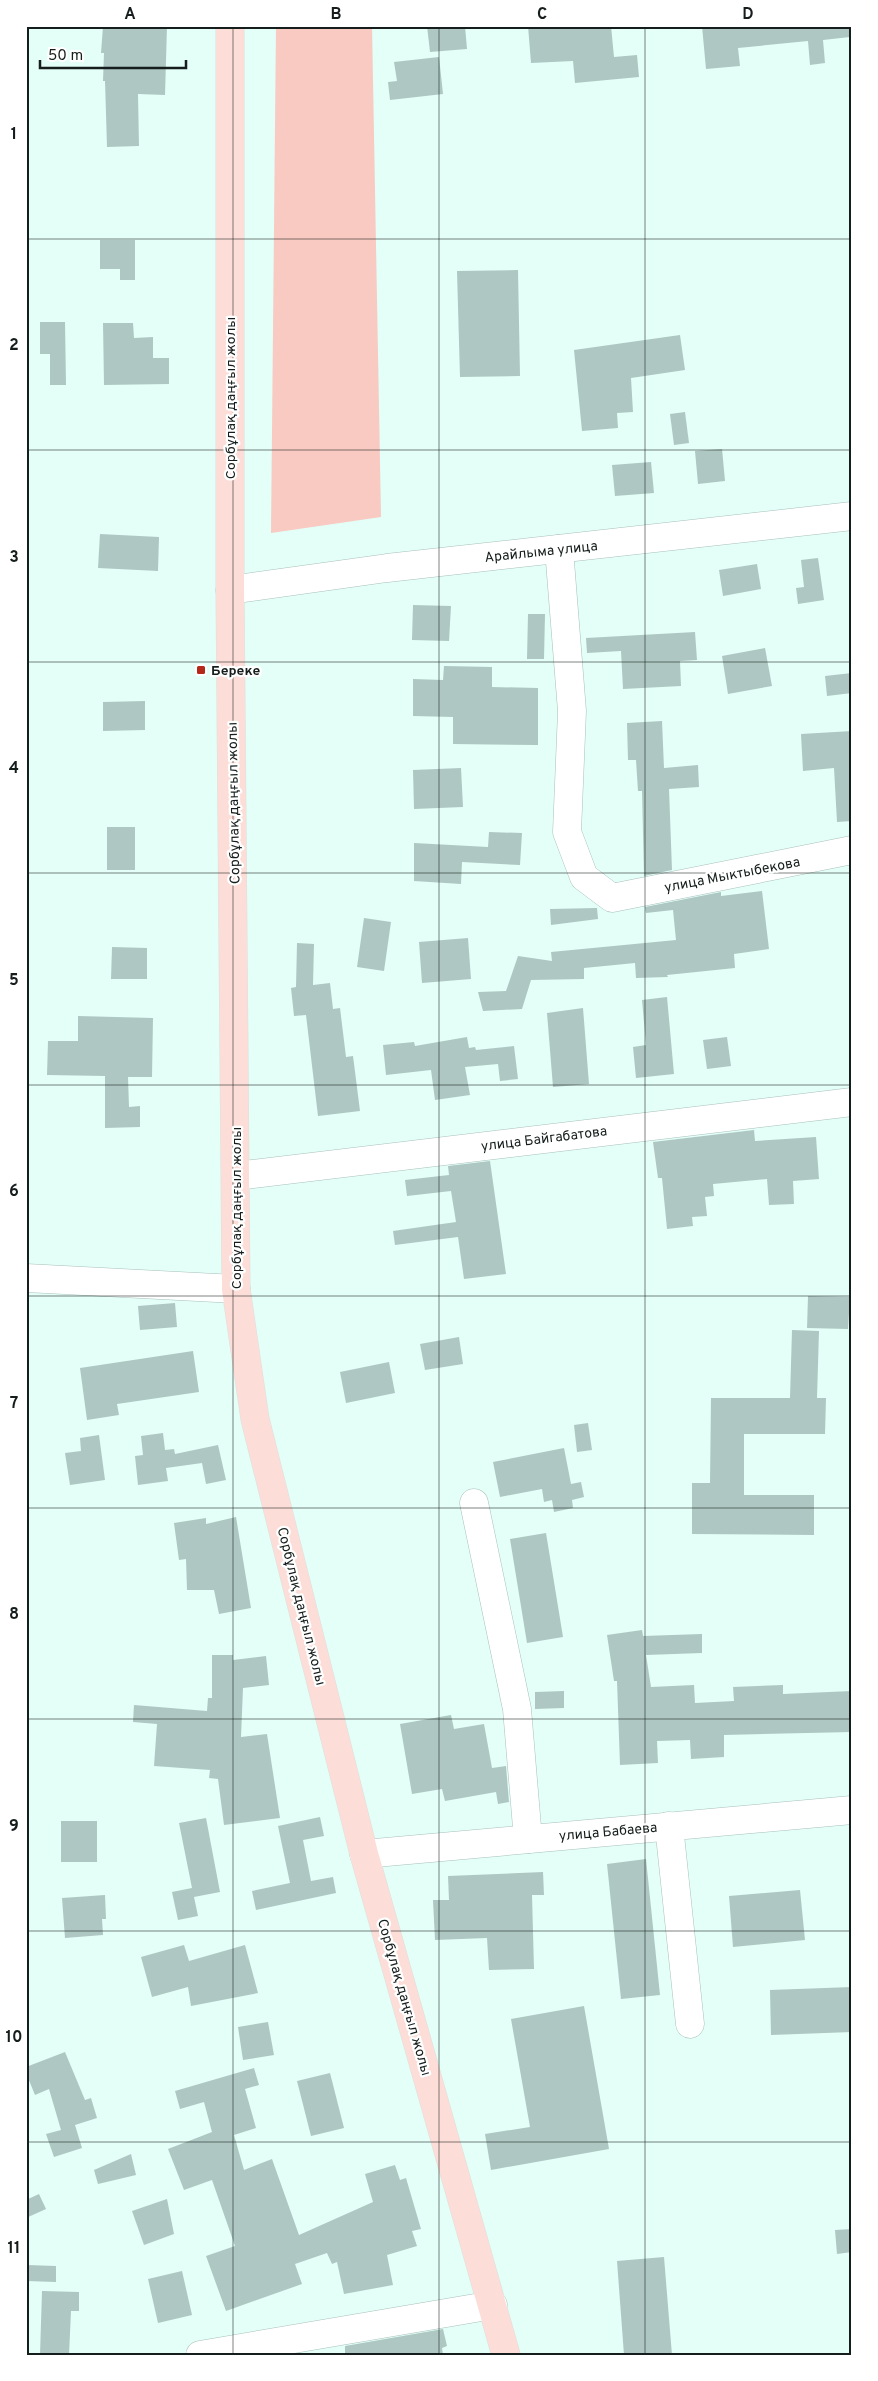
<svg xmlns="http://www.w3.org/2000/svg" width="878" height="2381" font-family="Overpass,sans-serif">
  <style>
    .green { fill: #f8cac2 }
    .building { fill: #aec7c2 }
    .lines { fill: none; stroke-linecap: round; stroke-linejoin: round }
    .minor-casing { stroke: #a8c1bb; stroke-width: 29 }
    .major-casing { stroke: #dee0df; stroke-width: 29 }
    .minor { stroke: #fff; stroke-width: 28 }
    .major { stroke: #fcddd7; stroke-width: 28 }
    .grid { fill: none; stroke: #151e1c; stroke-width: 1; stroke-opacity: 0.55 }
    .poi-dot { fill: #b52719; stroke: #fff; stroke-width: 2 }
    .labels { text-anchor: middle; stroke-width: 4.5; stroke-linejoin: round; paint-order: stroke }
    .street-label { font-size: 14px; fill: #151e1c; stroke: #fff }
    .poi-label { font-size: 14px; font-weight: bold; fill: #151e1c; stroke: #fff; text-anchor: start }
    .neatline { fill: none; stroke: #151e1c; stroke-width: 2 }
    .grid-label { font-size: 16px; text-anchor: middle; font-weight: bold; fill: #151e1c }
  </style>
  <rect width="100%" height="100%" fill="#e4fef8"/>
  <!-- green -->
  <path class="green" d="M276,26H372L381,517L271,533Z"/>
  <!-- building -->
  <g class="building">
    <path d="M103,26H167L165,95L138,94L139,146L107,147L105,81H103L104,53H101Z"/>
    <path d="M427,26H465L467,49L430,52Z"/>
    <path d="M528,26H611L614,57L637,55L639,77L575,83L573,61L531,63Z"/>
    <path d="M702,26H849L850,37L823,40L825,63L810,65L808,41L738,48L740,66L706,69Z"/>
    <path d="M439,57L443,94L390,100L388,82L397,81L394,62Z"/>
    <path d="M100,240H135V280H120V269H100Z"/>
    <path d="M518,270L520,376L460,377L457,271Z"/>
    <path d="M40,322H65L66,385H50V354H40Z"/>
    <path d="M103,323H133L134,338L153,337V358H169V384L104,385Z"/>
    <path d="M680,335L685,370L631,378L633,412L617,413L618,428L582,431L574,350Z"/>
    <path d="M685,412L689,443L674,445L670,414Z"/>
    <path d="M722,449L725,481L698,484L695,451Z"/>
    <path d="M651,462L654,493L615,496L612,465Z"/>
    <path d="M100,534L159,537L158,571L98,568Z"/>
    <path d="M818,558L824,600L798,604L796,588L804,587L801,560Z"/>
    <path d="M757,564L761,589L723,596L719,570Z"/>
    <path d="M413,605L451,606L449,641L412,640Z"/>
    <path d="M528,614H545L544,659H527Z"/>
    <path d="M695,632L697,660L680,661L681,686L623,689L621,651L587,653L586,638Z"/>
    <path d="M765,648L772,686L728,694L722,656Z"/>
    <path d="M444,666L492,667V687L538,688V745L453,744V717L413,716V679L443,680Z"/>
    <path d="M852,673V693L827,696L825,676Z"/>
    <path d="M145,701V730L103,731V702Z"/>
    <path d="M662,721L664,768L698,765L699,787L669,789L672,870L644,876L642,791H638L636,760H628L627,723Z"/>
    <path d="M852,731V821L837,822L834,768L803,771L801,734Z"/>
    <path d="M461,768L463,807L414,809L413,770Z"/>
    <rect x="107" y="827" width="28" height="43"/>
    <path d="M489,832L522,833L520,865L462,862L461,884L414,881V843L488,847Z"/>
    <path d="M762,891L769,949L734,954L735,968L667,975L668,977L636,978L635,963L584,968V979L531,980L522,1009L483,1011L478,992L506,991L518,956L552,961L551,952L676,940L673,910L646,913L645,907L721,892V896Z"/>
    <path d="M597,908L598,919L551,925L550,909Z"/>
    <path d="M364,918L391,922L384,971L357,967Z"/>
    <path d="M468,938L471,979L422,983L419,942Z"/>
    <path d="M297,943L314,944L313,985L330,983L333,1009L340,1008L346,1057L353,1056L360,1111L318,1116L306,1015L294,1016L291,988L296,987Z"/>
    <path d="M112,947L147,948V979H111Z"/>
    <path d="M667,997L674,1074L636,1078L633,1047L646,1045L642,1000Z"/>
    <path d="M583,1008L589,1084L553,1087L547,1013Z"/>
    <path d="M78,1016L153,1018L152,1077H128L129,1107L140,1106V1127L105,1128V1076L47,1075L48,1041H78Z"/>
    <path d="M467,1037L469,1048L475,1047L476,1050L514,1046L518,1079L500,1081L498,1064L465,1067L470,1095L435,1100L431,1070L386,1075L383,1045L414,1042L415,1046Z"/>
    <path d="M727,1037L731,1066L707,1069L703,1040Z"/>
    <path d="M754,1130L755,1141L816,1137L819,1179L793,1181L794,1204L769,1205L767,1179L713,1184L714,1196L705,1197L707,1216L692,1217L693,1226L667,1229L662,1178H658L653,1142Z"/>
    <path d="M490,1161L506,1274L464,1279L458,1237L395,1245L393,1231L456,1222L451,1191L407,1196L405,1180L449,1175L448,1166Z"/>
    <path d="M808,1296L850,1297L848,1329L807,1328Z"/>
    <path d="M175,1303L177,1327L140,1330L138,1306Z"/>
    <path d="M792,1330L819,1331L817,1398H826L825,1434H744V1495H814V1535L692,1534V1483H710L711,1398H790Z"/>
    <path d="M459,1337L463,1364L425,1370L420,1344Z"/>
    <path d="M193,1351L199,1392L117,1404L119,1415L87,1420L80,1368Z"/>
    <path d="M389,1362L395,1393L346,1403L340,1372Z"/>
    <path d="M588,1423L592,1450L577,1452L574,1425Z"/>
    <path d="M163,1433L165,1450L174,1449L175,1454L218,1445L226,1480L206,1484L202,1463L166,1468L168,1481L138,1485L135,1456L143,1455L141,1436Z"/>
    <path d="M99,1435L105,1480L70,1485L65,1453L81,1451L80,1438Z"/>
    <path d="M564,1448L571,1484L581,1482L584,1497L572,1500L573,1508L554,1512L552,1500L544,1502L542,1489L500,1497L493,1462Z"/>
    <path d="M236,1517L251,1608L219,1614L214,1590H187L186,1559L179,1560L174,1523L206,1518V1524Z"/>
    <path d="M546,1533L563,1637L527,1643L510,1539Z"/>
    <path d="M642,1630L643,1636L702,1634V1653L646,1655L651,1687L694,1685L695,1703L734,1701L733,1687L783,1685V1694L852,1691V1732L724,1735V1757L691,1759L690,1740L657,1741L658,1763L620,1765L617,1681H614L607,1635Z"/>
    <path d="M212,1655H233V1660L266,1656L269,1685L243,1688L241,1737L267,1734L280,1818L224,1825L218,1779L209,1778L210,1770L154,1766L157,1724L133,1722L134,1705L207,1711L208,1698H212Z"/>
    <path d="M564,1691V1708L535,1709V1692Z"/>
    <path d="M451,1715L454,1729L484,1724L492,1768L506,1766L509,1802L498,1804L496,1792L445,1801L442,1789L412,1794L400,1724Z"/>
    <path d="M320,1817L324,1836L303,1840L311,1881L333,1877L336,1893L256,1910L252,1891L290,1883L278,1826Z"/>
    <path d="M206,1818L220,1892L194,1897L198,1916L178,1920L172,1892L192,1888L179,1823Z"/>
    <rect x="61" y="1821" width="36" height="41"/>
    <path d="M646,1859L660,1995L621,1999L607,1864Z"/>
    <path d="M543,1872L544,1895H532L534,1969L489,1970L487,1938L435,1940L433,1900H449L448,1876Z"/>
    <path d="M800,1890L805,1940L733,1947L729,1896Z"/>
    <path d="M105,1895L106,1919H102L103,1935L65,1938L62,1898Z"/>
    <path d="M184,1945L189,1961L245,1945L258,1993L191,2006L188,1987L152,1997L141,1957Z"/>
    <path d="M852,1987V2032L771,2035L770,1990Z"/>
    <path d="M584,2006L609,2149L491,2170L485,2134L530,2127L511,2019Z"/>
    <path d="M268,2022L274,2055L243,2060L238,2027Z"/>
    <path d="M65,2052L85,2100L91,2098L97,2118L75,2125L82,2148L54,2157L46,2134L61,2130L49,2089L35,2095L26,2073V2067Z"/>
    <path d="M254,2068L259,2085L245,2089L256,2128L234,2135L244,2170L272,2159L299,2235L373,2202L365,2174L395,2165L400,2180L406,2178L421,2229L412,2231L417,2246L387,2255L393,2285L344,2294L337,2262L332,2264L327,2253L295,2264L302,2284L226,2311L206,2256L235,2246L212,2180L184,2190L168,2149L212,2132L204,2102L180,2109L175,2091Z"/>
    <path d="M330,2073L344,2128L311,2136L297,2081Z"/>
    <path d="M131,2154L136,2175L98,2184L94,2170Z"/>
    <path d="M39,2194L46,2209L26,2218V2200Z"/>
    <path d="M167,2199L174,2234L144,2245L132,2211Z"/>
    <path d="M852,2229V2252L837,2254L835,2230Z"/>
    <path d="M664,2257L672,2355H624L617,2261Z"/>
    <path d="M27,2265L56,2266V2282L26,2281Z"/>
    <path d="M182,2271L192,2315L158,2323L148,2279Z"/>
    <path d="M42,2291L79,2292V2311H71L69,2355H40Z"/>
    <path d="M443,2329L447,2346L442,2348L443,2355H345V2346Z"/>
  </g>
  <g class="lines">
    <defs>
      <g id="minor">
        <path d="M559,549L572,711L567,832L584,877L612,898L852,850"/>
        <path d="M230,590L387,568L852,516"/>
        <path d="M236,1176L852,1102"/>
        <path d="M26,1278L236,1289"/>
        <path d="M474,1503L517,1709L528,1839"/>
        <path d="M669,1826L690,2024"/>
        <path d="M364,1854L852,1810"/>
        <path d="M200,2355L493,2305"/>
      </g>
      <path id="major" d="M230,26V590L236,1289L255,1419L364,1854L506,2355"/>
    </defs>
    <!-- minor casing -->
    <use href="#minor" class="minor-casing"/>
    <!-- major casing -->
    <use href="#major" class="major-casing"/>
    <!-- minor -->
    <use href="#minor" class="minor"/>
    <!-- major -->
    <use href="#major" class="major"/>
  </g>
  <!-- grid -->
  <path class="grid" d="M233,26V2355M439,26V2355M645,26V2355M26,239H852M26,450H852M26,662H852M26,873H852M26,1085H852M26,1296H852M26,1508H852M26,1719H852M26,1931H852M26,2142H852"/>
  <!-- markers -->
  <rect class="poi-dot" x="196" y="665" width="10" height="10" rx="2.5"/>
  <g class="labels">
    <!-- street labels -->
    <g class="street-label">
      <text transform="translate(230 398) rotate(-90)" y="5">Сорбұлақ даңғыл жолы</text>
      <text transform="translate(541 551) rotate(-6)" y="5">Арайлыма улица</text>
      <text transform="translate(233 803) rotate(-91)" y="5">Сорбұлақ даңғыл жолы</text>
      <text transform="translate(732 874) rotate(-11)" y="5">улица Мыктыбекова</text>
      <text transform="translate(544 1138) rotate(-7)" y="5">улица Байгабатова</text>
      <text transform="translate(236 1208) rotate(-90)" y="5">Сорбұлақ даңғыл жолы</text>
      <text transform="translate(302 1606) rotate(76)" y="5">Сорбұлақ даңғыл жолы</text>
      <text transform="translate(608 1831) rotate(-5)" y="5">улица Бабаева</text>
      <text transform="translate(405 1997) rotate(74)" y="5">Сорбұлақ даңғыл жолы</text>
    </g>
    <!-- poi labels -->
    <g class="poi-label">
      <text x="211" y="675">Береке</text>
    </g>
  </g>
  <!-- border -->
  <rect width="878" height="2381" fill="none" stroke="#ffffff" stroke-width="55"/>
  <!-- scale -->
  <path d="M40 60v8h146v-8" fill="none" stroke="#151e1c" stroke-width="2.5"/>
  <text x="48" y="60" font-size="15" fill="#151e1c" stroke="#ffffff" stroke-width="4" paint-order="stroke">50 m</text>
  <rect x="28" y="28" width="822" height="2326" class="neatline"/>
  <g class="grid-label">
    <text x="130" y="19">A</text>
    <text x="336" y="19">B</text>
    <text x="542" y="19">C</text>
    <text x="748" y="19">D</text>
    <text x="14" y="139">1</text>
    <text x="14" y="350">2</text>
    <text x="14" y="562">3</text>
    <text x="14" y="773">4</text>
    <text x="14" y="985">5</text>
    <text x="14" y="1196">6</text>
    <text x="14" y="1408">7</text>
    <text x="14" y="1619">8</text>
    <text x="14" y="1831">9</text>
    <text x="14" y="2042">10</text>
    <text x="14" y="2253">11</text>
  </g>
</svg>
